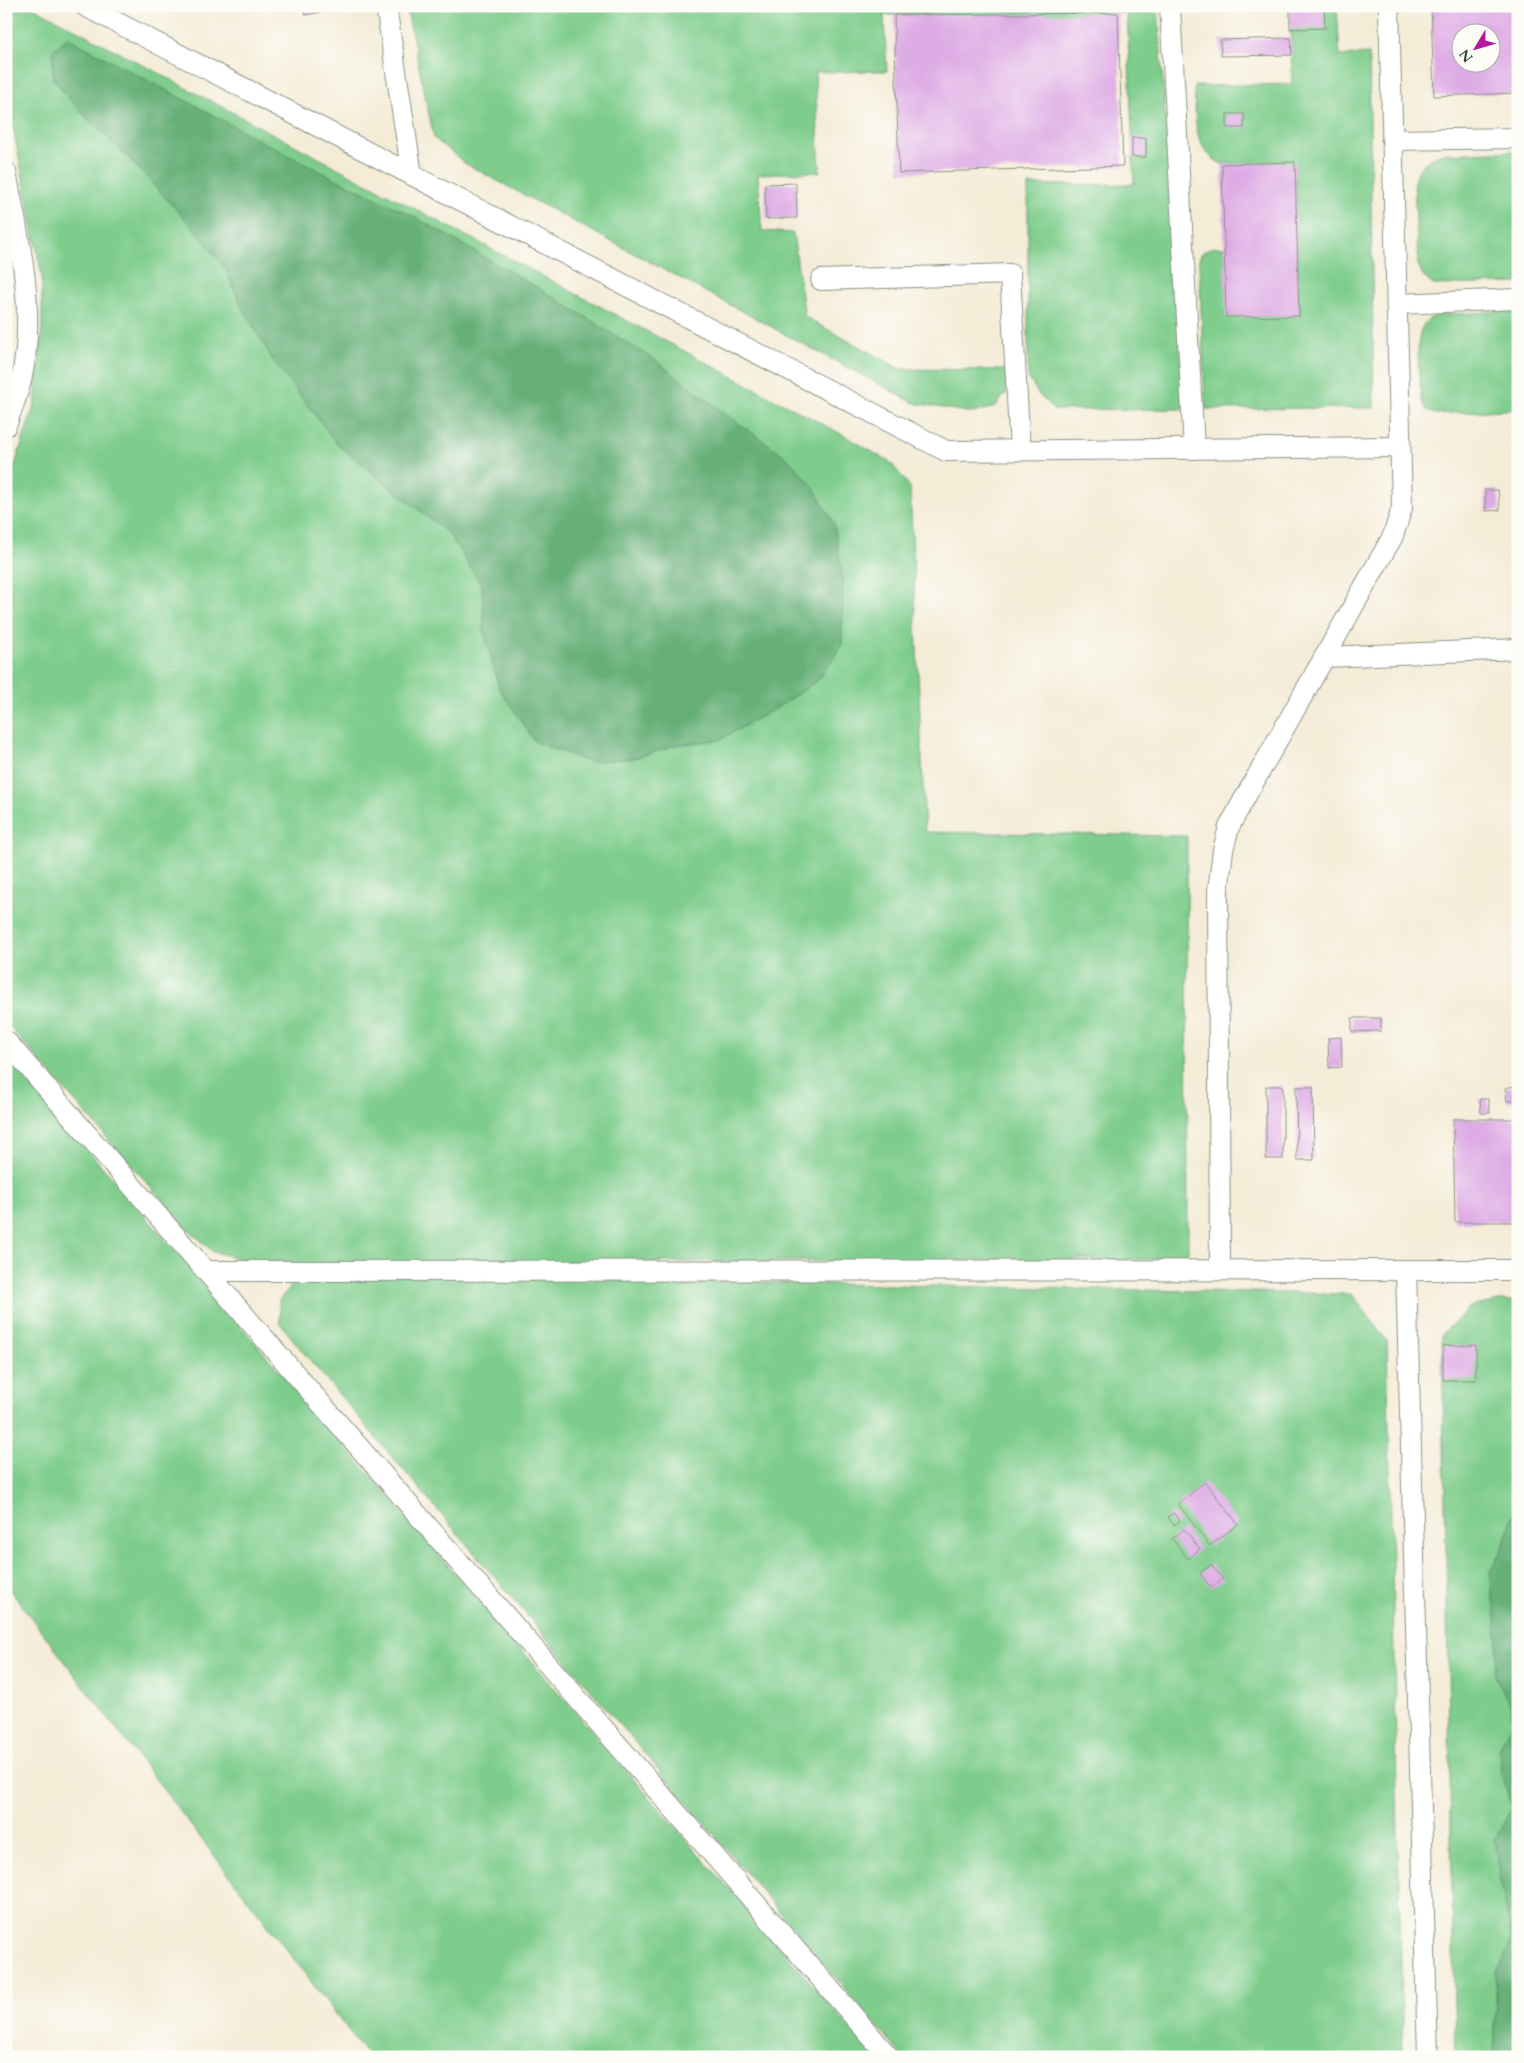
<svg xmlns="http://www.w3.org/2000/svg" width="1524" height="2063" font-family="Cardo,serif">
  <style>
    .green { fill: #7ecd8c; stroke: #4e8560 }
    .forest { fill: #66b078; stroke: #427656 }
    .building { fill: #deace5; fill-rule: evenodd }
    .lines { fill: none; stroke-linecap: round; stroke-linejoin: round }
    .lane-casing { stroke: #8a9486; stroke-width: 22 }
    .lane { stroke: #fff; stroke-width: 20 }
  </style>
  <rect width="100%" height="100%" fill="#fdfcf7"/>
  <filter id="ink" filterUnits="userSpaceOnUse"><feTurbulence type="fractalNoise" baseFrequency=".02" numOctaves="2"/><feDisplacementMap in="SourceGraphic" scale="10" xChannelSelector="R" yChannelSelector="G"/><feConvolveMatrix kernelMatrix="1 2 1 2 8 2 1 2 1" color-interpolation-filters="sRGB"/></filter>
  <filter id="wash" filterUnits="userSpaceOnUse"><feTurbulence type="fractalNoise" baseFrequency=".0096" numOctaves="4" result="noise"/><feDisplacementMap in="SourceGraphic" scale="20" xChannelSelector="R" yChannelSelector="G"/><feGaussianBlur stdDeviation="1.12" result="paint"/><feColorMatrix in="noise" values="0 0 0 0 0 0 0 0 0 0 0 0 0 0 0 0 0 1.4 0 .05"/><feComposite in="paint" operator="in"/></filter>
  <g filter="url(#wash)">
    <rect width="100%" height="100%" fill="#f4ecd7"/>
    <!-- green -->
    <g class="green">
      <path d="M6,6H31L849,438L891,463L910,487L925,832L1187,836L1188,1259L319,1264L250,1261L213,1252L186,1227L6,1023V492L35,403L42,327V277L6,90Z"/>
      <path d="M406,6H816V8L1158,6L1184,409L1054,410L1039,395L1028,377V185L1134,184L1127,13L1032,16L884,15L887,71L815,72L820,172L758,174L762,231L793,233L805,317L900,369L1006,370L1008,391L995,407L973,413L914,403L466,164L434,138Z"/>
      <path d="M1290,6H1337L1340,56L1369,54L1374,408L1205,409L1199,259C1203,247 1213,247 1224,247L1299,316L1295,163L1222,164C1191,149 1196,116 1194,86L1292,84Z"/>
      <path d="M1518,151V283L1433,285L1423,276L1418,264L1414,181C1419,166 1425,161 1439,154Z"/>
      <path d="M1518,310V409L1436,414C1426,411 1423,407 1421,397C1420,380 1414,339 1423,326C1427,319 1432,317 1439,315Z"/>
      <path d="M6,1056L875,2057H369L6,1585Z"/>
      <path d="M315,1274L1352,1294L1387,1341L1403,2057H903L303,1352L280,1323L279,1300L293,1284Z"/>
      <path d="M1499,1301H1518V2057H1455L1442,1334L1470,1307Z"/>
    </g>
    <!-- forest -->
    <g class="forest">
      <path d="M68,38L301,162L411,215L540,289L655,360L724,413L785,456L812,485L834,523L843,578L842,645L818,680L775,709L719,740L676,745L635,758L590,762L535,742L499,688L484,631L482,586L449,534L339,446L274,362L243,308L225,268L198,233L128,157L82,113L53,79V50Z"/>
      <path d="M1518,1510V2057H1494L1497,1971L1512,1941L1500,1876L1495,1839L1512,1808L1501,1773L1499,1749L1513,1720L1509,1702L1495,1676L1498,1644L1490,1572L1504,1545L1514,1513Z"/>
    </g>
    <g id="blocks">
      <!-- building -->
      <g class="building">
        <path d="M303,6H337L338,9L305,15Z"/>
        <path d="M1290,6H1324L1325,28L1290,29Z"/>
        <path d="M1431,6H1518V93L1434,96ZM1462,32H1492V62H1462Z"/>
        <path d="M1118,13L1123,166L899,173L894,15Z"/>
        <path d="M1291,38L1292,55L1221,56L1220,40Z"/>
        <rect x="1227" y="114" width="17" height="14"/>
        <rect x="1132" y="138" width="14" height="19"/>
        <path d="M1295,162L1299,316L1226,317L1222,164Z"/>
        <path d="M796,183L797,218L766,219L765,184Z"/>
        <path d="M1485,490H1498L1500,510L1486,511Z"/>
        <path d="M1352,1018H1381V1031L1352,1032Z"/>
        <path d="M1341,1037L1342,1067L1329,1068L1328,1038Z"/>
        <rect x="1266" y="1086" width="17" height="73"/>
        <path d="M1514,1086V1101H1507L1505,1088Z"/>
        <path d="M1296,1087H1313L1314,1160H1297Z"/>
        <path d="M1480,1099H1488L1490,1113H1481Z"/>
        <path d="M1453,1119H1518V1222H1455Z"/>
        <path d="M1476,1345V1380H1443V1346Z"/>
        <path d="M1205,1482L1238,1524L1210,1546L1178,1504Z"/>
        <path d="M1173,1513L1180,1521L1174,1525L1168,1517Z"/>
        <path d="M1184,1529L1200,1549L1188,1559L1172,1539Z"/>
        <path d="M1211,1565L1223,1579L1211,1588L1200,1573Z"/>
      </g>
    </g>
  </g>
  <g filter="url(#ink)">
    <use href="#blocks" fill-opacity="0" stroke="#8a9486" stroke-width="1"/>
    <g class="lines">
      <defs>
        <g id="lane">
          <path d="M85,6L946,451L1400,447"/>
          <path d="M386,6L412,175"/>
          <path d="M1170,6L1194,449"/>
          <path d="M1392,140L1518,138"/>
          <path d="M6,172C19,239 36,307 22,376C19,393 11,410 6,426"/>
          <path d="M821,280L1010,274L1020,450"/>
          <path d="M1397,304L1518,299"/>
          <path d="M1326,657L1518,649"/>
          <path d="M6,1041L889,2057"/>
          <path d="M1220,1270L1218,891L1223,850L1229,827L1243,801L1393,536L1402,508L1389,6"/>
          <path d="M1406,1270L1428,2057"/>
          <path d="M207,1271L1518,1270"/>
        </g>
      </defs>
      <!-- lane casing -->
      <use href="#lane" class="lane-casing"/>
      <!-- lane -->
      <use href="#lane" class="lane"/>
    </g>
  </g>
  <!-- margin -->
  <rect width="1524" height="2063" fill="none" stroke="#fdfcf7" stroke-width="25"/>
  <!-- north arrow -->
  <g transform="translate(1476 48) rotate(232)"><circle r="24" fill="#fdfcf7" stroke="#a4b0a9"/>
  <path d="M0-4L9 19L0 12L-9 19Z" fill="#b5179e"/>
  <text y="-8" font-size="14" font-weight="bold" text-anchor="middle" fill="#1f3d34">N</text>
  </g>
</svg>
